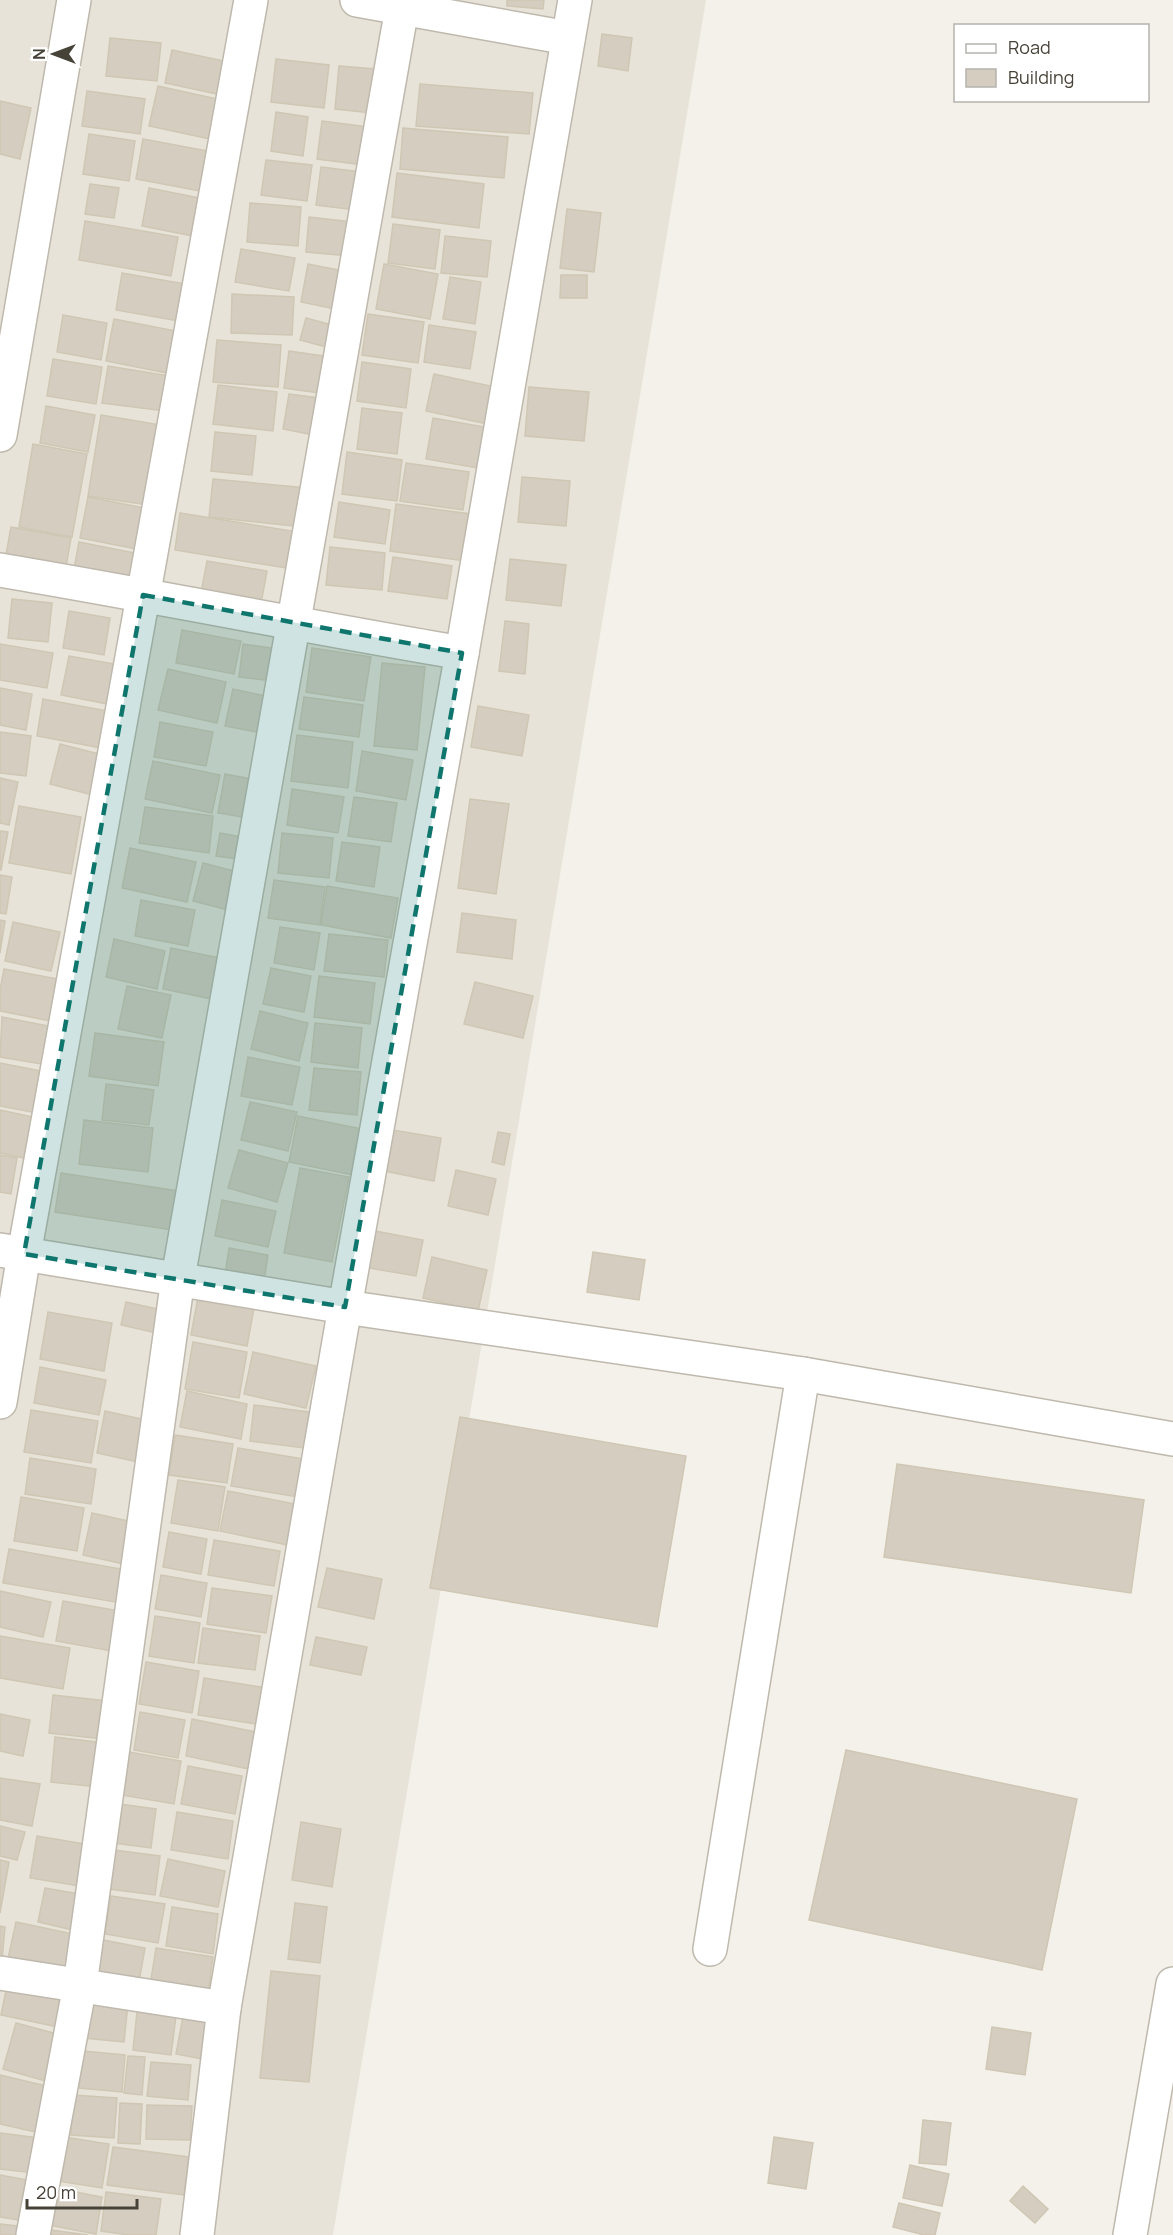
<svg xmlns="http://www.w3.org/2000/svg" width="1173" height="2235" font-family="Manrope,sans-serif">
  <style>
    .residential { fill: #e7e3d8 }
    .building { fill: #d5cec0; stroke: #cfc6b3; stroke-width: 1.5 }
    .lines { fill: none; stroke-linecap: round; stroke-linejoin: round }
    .minor-casing { stroke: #bfb9ad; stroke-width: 36 }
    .minor { stroke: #fff; stroke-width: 33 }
    .marked { fill: #0f766e; fill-opacity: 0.2; stroke: #0f766e; stroke-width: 4.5; stroke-dasharray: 12 8; stroke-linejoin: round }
  </style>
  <rect width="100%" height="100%" fill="#f4f1ea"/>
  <!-- residential -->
  <path class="residential" d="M0,0H706L333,2235H0Z"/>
  <!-- building -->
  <g class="building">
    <path d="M507,0H544L543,9L507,6Z"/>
    <path d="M602,34L632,38L628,71L598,66Z"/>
    <path d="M110,38L161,43L157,81L106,76Z"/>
    <path d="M172,50L224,61L217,94L165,83Z"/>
    <path d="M276,59L329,65L324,108L271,102Z"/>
    <path d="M339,66L376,69L372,113L335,109Z"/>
    <path d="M420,84L533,93L529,134L416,126Z"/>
    <path d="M158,86L222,100L215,140L149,126Z"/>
    <path d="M87,91L145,99L140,134L82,126Z"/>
    <path d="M0,101L31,108L20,159L0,154Z"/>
    <path d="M276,112L308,117L303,156L271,151Z"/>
    <path d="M322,121L368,127L363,165L317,159Z"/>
    <path d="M403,128L508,137L504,178L400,169Z"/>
    <path d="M89,134L135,141L129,181L83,174Z"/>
    <path d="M143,139L213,152L206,192L136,179Z"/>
    <path d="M266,160L312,165L307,201L261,195Z"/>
    <path d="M321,167L361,172L356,210L316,205Z"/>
    <path d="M397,173L484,184L479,228L392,217Z"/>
    <path d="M90,184L119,188L114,218L85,214Z"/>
    <path d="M149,188L205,199L198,237L142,226Z"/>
    <path d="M250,203L301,207L298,246L247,242Z"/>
    <path d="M567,209L601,213L594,272L560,268Z"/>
    <path d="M309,217L352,222L349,256L306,252Z"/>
    <path d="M85,221L178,237L171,276L79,260Z"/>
    <path d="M393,224L440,230L435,269L388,263Z"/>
    <path d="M445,236L491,241L487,277L441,273Z"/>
    <path d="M241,249L295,258L289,291L235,282Z"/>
    <path d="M308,264L344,271L336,309L301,302Z"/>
    <path d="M384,264L438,274L430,319L376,309Z"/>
    <path d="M122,273L191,285L184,322L116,310Z"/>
    <path d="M561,275H587V298H560Z"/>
    <path d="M450,277L481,282L475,324L443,319Z"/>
    <path d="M232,294L294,297L292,335L231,333Z"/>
    <path d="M368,314L424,322L418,363L362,355Z"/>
    <path d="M63,315L107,323L101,360L57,352Z"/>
    <path d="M306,318L336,326L330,348L300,340Z"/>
    <path d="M114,319L181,332L172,374L106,361Z"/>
    <path d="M429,325L476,332L470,369L424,362Z"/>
    <path d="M217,340L281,345L278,387L213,382Z"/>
    <path d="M289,351L330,357L326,394L284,388Z"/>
    <path d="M53,359L102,367L96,404L47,396Z"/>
    <path d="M362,362L411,369L406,408L357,401Z"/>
    <path d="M108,366L170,376L165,411L102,403Z"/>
    <path d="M434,374L495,387L488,424L426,411Z"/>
    <path d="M218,385L277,392L273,431L213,424Z"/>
    <path d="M529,387L589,392L584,441L525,436Z"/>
    <path d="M289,394L319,398L314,435L283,429Z"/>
    <path d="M46,406L95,415L88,452L40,443Z"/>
    <path d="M362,408L402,413L397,454L357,449Z"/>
    <path d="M101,415L161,425L148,505L88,496Z"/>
    <path d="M433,418L490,428L483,469L426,459Z"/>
    <path d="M215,432L256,436L252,475L211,471Z"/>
    <path d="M33,444L87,454L72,537L19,527Z"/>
    <path d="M347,452L402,460L397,501L342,494Z"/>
    <path d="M406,463L469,472L463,510L400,501Z"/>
    <path d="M522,477L570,481L566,526L518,522Z"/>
    <path d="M213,479L307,488L303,527L209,517Z"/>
    <path d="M88,497L145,508L137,549L80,538Z"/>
    <path d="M339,502L390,510L385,544L334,537Z"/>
    <path d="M396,504L471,514L466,561L390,551Z"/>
    <path d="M180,513L292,531L286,568L175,550Z"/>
    <path d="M11,527L71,538L64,578L4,566Z"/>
    <path d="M79,542L140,554L132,592L72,580Z"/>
    <path d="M330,547L385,553L382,590L326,585Z"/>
    <path d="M393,557L452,566L447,599L388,591Z"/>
    <path d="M510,559L566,565L561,606L506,600Z"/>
    <path d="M207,561L267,571L260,609L200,598Z"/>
    <path d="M12,599L52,603L48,642L8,638Z"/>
    <path d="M69,611L110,618L104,655L63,648Z"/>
    <path d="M505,621L529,624L525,674L499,671Z"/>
    <path d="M182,630L241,641L234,674L176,663Z"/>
    <path d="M0,644L53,653L47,688L0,680Z"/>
    <path d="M243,644L285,650L280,682L239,677Z"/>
    <path d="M312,648L371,657L364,701L306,692Z"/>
    <path d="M69,656L120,665L113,705L61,695Z"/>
    <path d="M382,663L425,667L417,750L374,746Z"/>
    <path d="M168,669L226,682L217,723L158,710Z"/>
    <path d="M0,688L32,694L26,730L0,725Z"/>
    <path d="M233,689L275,698L267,734L225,726Z"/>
    <path d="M304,697L363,705L359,737L299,729Z"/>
    <path d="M43,699L113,712L107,749L37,736Z"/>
    <path d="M478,706L529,715L522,756L471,747Z"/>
    <path d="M160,722L213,732L206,766L154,757Z"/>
    <path d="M0,732L31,736L26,776L0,773Z"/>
    <path d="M297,735L353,742L348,788L291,781Z"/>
    <path d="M60,744L107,756L97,796L50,784Z"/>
    <path d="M362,751L413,760L406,800L356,791Z"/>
    <path d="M153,761L220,775L212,813L145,799Z"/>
    <path d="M225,774L262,781L254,819L218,813Z"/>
    <path d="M0,778L18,782L9,825L0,823Z"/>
    <path d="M292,789L344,797L338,833L287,825Z"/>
    <path d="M354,797L397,803L391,842L348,836Z"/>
    <path d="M470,799L509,804L496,894L458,888Z"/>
    <path d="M19,806L81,817L71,874L9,863Z"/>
    <path d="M145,807L213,816L209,853L139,843Z"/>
    <path d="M0,831L8,832L1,870H0Z"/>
    <path d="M220,833L248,838L245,860L216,856Z"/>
    <path d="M282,833L333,838L329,878L278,873Z"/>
    <path d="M342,842L380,847L374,887L336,881Z"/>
    <path d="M130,848L196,862L187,902L122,888Z"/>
    <path d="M203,863L242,873L232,911L193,901Z"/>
    <path d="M0,875L12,877L6,914L0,913Z"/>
    <path d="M274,880L325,887L320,925L268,918Z"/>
    <path d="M327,886L398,898L391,938L321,925Z"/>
    <path d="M141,900L195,910L188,946L135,936Z"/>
    <path d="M462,913L516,920L512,959L457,952Z"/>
    <path d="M0,920L5,921L0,953Z"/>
    <path d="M13,922L60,932L51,971L5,961Z"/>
    <path d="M280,927L320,933L314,970L274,963Z"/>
    <path d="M329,934L388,940L384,977L324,971Z"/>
    <path d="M114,939L165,951L157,989L106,977Z"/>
    <path d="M171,948L230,960L221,1001L163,989Z"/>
    <path d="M271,968L311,976L304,1012L263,1004Z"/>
    <path d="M4,969L58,979L51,1021L0,1011V990Z"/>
    <path d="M319,976L375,983L370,1024L314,1017Z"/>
    <path d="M475,982L533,996L523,1038L464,1024Z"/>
    <path d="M127,986L171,995L162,1038L118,1029Z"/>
    <path d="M260,1011L308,1023L299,1061L251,1049Z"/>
    <path d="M2,1017L54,1027L47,1065L0,1057Z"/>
    <path d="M315,1023L362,1028L358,1068L311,1062Z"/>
    <path d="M95,1033L164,1042L158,1086L89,1076Z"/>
    <path d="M248,1057L300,1067L292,1105L241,1096Z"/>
    <path d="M0,1063L51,1073L42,1114L0,1106Z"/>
    <path d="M314,1068L361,1072L357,1115L309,1110Z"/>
    <path d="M106,1084L154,1090L149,1125L102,1120Z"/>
    <path d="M250,1102L297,1112L288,1151L241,1140Z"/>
    <path d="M0,1110L42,1119L33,1160L0,1153Z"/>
    <path d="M298,1116L362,1129L353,1175L289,1162Z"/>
    <path d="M84,1120L153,1128L148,1172L79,1164Z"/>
    <path d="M387,1129L441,1138L434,1181L379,1170Z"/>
    <path d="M498,1132L510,1134L504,1165L492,1162Z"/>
    <path d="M239,1150L288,1163L277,1202L228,1188Z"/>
    <path d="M0,1155L17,1158L11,1194L0,1192Z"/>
    <path d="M300,1168L349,1177L332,1262L284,1253Z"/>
    <path d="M456,1170L496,1179L488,1215L448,1206Z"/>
    <path d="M61,1173L178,1191L172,1230L55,1212Z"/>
    <path d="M222,1200L276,1211L268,1247L215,1236Z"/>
    <path d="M370,1230L423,1240L416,1276L363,1267Z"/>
    <path d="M229,1248L268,1255L263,1288L224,1281Z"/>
    <path d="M593,1252L645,1260L639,1300L587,1292Z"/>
    <path d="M432,1257L487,1270L478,1311L423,1298Z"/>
    <path d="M198,1297L254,1308L247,1346L191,1335Z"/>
    <path d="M126,1302L171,1312L166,1335L121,1325Z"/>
    <path d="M48,1312L112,1323L104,1371L40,1359Z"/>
    <path d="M193,1342L247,1352L239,1398L185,1389Z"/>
    <path d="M253,1352L316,1366L306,1408L244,1394Z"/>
    <path d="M40,1367L106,1380L99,1415L34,1403Z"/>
    <path d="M187,1391L247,1404L241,1439L180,1427Z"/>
    <path d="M254,1405L309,1412L304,1448L250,1441Z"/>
    <path d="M31,1410L98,1421L91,1463L24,1452Z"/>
    <path d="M105,1411L155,1422L147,1464L97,1453Z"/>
    <path d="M460,1417L686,1456L657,1627L430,1588Z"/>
    <path d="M175,1435L233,1444L227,1483L169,1475Z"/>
    <path d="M238,1448L304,1459L298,1497L231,1486Z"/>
    <path d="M30,1458L96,1469L91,1504L25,1494Z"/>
    <path d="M897,1464L1144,1500L1131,1593L884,1557Z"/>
    <path d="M178,1480L225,1487L218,1531L171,1523Z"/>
    <path d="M228,1491L295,1504L288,1545L220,1531Z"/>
    <path d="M21,1497L84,1508L77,1551L14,1541Z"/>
    <path d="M92,1513L142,1524L133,1566L83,1555Z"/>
    <path d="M169,1532L207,1539L201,1574L163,1567Z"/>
    <path d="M214,1540L280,1551L274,1586L208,1575Z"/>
    <path d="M9,1549L132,1571L127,1604L3,1583Z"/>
    <path d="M327,1568L382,1579L374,1619L318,1607Z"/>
    <path d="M161,1575L207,1583L201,1617L155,1609Z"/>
    <path d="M212,1588L272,1596L266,1633L207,1624Z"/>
    <path d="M0,1591L51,1602L43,1637L0,1627Z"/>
    <path d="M63,1601L125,1612L117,1652L56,1641Z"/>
    <path d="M155,1616L200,1623L194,1663L149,1656Z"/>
    <path d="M203,1628L260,1636L255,1670L198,1663Z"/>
    <path d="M0,1636L70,1648L63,1689L0,1678Z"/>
    <path d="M316,1637L367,1647L361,1675L310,1665Z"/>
    <path d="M146,1662L199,1671L192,1713L139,1704Z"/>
    <path d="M204,1678L267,1688L262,1725L198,1715Z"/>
    <path d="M53,1695L107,1701L103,1739L49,1733Z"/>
    <path d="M140,1712L185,1720L178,1758L134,1750Z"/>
    <path d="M0,1714L30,1720L23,1756L0,1751Z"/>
    <path d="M192,1719L256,1732L249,1769L186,1756Z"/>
    <path d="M55,1737L104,1743L99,1787L51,1782Z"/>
    <path d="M117,1750L181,1761L174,1804L110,1793Z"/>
    <path d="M846,1750L1077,1799L1042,1970L809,1920Z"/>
    <path d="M188,1766L242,1776L235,1814L181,1804Z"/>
    <path d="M0,1778L40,1784L32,1826L0,1820Z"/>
    <path d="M119,1804L156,1809L151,1848L114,1843Z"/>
    <path d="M177,1812L233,1821L228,1859L171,1850Z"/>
    <path d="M301,1822L341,1829L332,1887L292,1880Z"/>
    <path d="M0,1826L25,1832L17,1860L0,1856Z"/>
    <path d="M37,1836L85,1844L79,1886L30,1878Z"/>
    <path d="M106,1849L160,1856L155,1895L101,1888Z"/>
    <path d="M168,1859L225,1871L218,1907L160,1896Z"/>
    <path d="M0,1860L9,1862L0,1913Z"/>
    <path d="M45,1888L80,1894L73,1930L38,1922Z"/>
    <path d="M111,1896L165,1904L158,1943L105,1934Z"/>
    <path d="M295,1903L327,1907L320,1963L288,1959Z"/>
    <path d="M172,1907L218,1914L213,1954L166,1946Z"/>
    <path d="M16,1922L78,1935L68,1980L6,1968Z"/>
    <path d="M0,1926L5,1927L1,1971L0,1970Z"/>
    <path d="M93,1938L145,1948L138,1987L85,1977Z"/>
    <path d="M156,1948L213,1957L207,2001L149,1992Z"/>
    <path d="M271,1971L320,1976L309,2082L260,2078Z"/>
    <path d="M9,1976L71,1989L63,2028L1,2015Z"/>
    <path d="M88,2000L128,2003L124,2042L84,2038Z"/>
    <path d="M138,2003L177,2008L171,2055L133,2050Z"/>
    <path d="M185,2006L216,2011L208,2060L176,2054Z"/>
    <path d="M16,2023L65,2036L53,2083L3,2069Z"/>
    <path d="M992,2027L1031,2033L1025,2075L986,2069Z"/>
    <path d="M83,2051L125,2055L122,2092L79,2088Z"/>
    <path d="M128,2056L145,2057L142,2095L124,2093Z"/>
    <path d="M151,2062L191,2065L188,2100L147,2096Z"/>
    <path d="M0,2075L55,2088L45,2134L0,2124Z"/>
    <path d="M73,2095L117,2098L114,2138L71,2135Z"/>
    <path d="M120,2103L142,2104L140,2144L118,2143Z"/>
    <path d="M147,2105L192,2106L190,2140L146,2139Z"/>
    <path d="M923,2120L951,2123L946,2165L919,2163Z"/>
    <path d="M0,2133L39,2138L35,2173L0,2169Z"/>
    <path d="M58,2136L109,2144L102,2188L51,2180Z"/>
    <path d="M774,2137L813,2143L806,2189L768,2183Z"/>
    <path d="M113,2147L189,2157L184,2195L107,2185Z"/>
    <path d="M910,2165L949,2174L942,2206L903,2198Z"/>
    <path d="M0,2175L38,2182L31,2222L0,2217Z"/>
    <path d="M1023,2186L1048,2209L1035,2223L1010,2201Z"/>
    <path d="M50,2187L102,2197L96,2234L43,2224Z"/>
    <path d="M106,2192L161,2199L156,2235H129L101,2231Z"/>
    <path d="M899,2203L940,2213L935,2235H924L893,2227Z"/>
    <path d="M0,2224L26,2227L25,2235H0Z"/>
    <path d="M43,2229L88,2235H43Z"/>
  </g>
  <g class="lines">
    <defs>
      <g id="minor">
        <path d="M357,0L568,38"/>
        <path d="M0,435L74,0"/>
        <path d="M0,570C154,596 308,627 462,653"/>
        <path d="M0,1250L345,1307L803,1374L1173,1439"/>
        <path d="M0,1402L24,1254L251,0"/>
        <path d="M710,1949L803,1374"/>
        <path d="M0,1973L224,2008"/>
        <path d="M33,2235L80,1985L178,1278L402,8"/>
        <path d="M197,2235L224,2008L345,1307L462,653L575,0"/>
        <path d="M1130,2235L1173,1984"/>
      </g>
    </defs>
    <!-- minor casing -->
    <use href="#minor" class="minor-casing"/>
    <!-- minor -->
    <use href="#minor" class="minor"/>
  </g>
  <!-- marked area -->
  <path class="marked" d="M143,595L462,653L345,1307L24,1254Z"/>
  <!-- legend -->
  <rect x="954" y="24" width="195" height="78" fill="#ffffff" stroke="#b5b3af" stroke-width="1.5"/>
  <rect x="966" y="44" width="30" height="9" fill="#ffffff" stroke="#b5b3af" stroke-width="1.5"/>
  <text x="1008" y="54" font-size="18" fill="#474238">Road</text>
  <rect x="966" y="69" width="30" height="18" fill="#d5cec0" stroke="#b5b3af" stroke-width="1.5"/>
  <text x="1008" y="84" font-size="18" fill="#474238">Building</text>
  <!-- north arrow -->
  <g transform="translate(54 54) rotate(270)" stroke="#ffffff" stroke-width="4.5" paint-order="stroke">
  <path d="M0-4.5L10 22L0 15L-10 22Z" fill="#474238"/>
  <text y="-9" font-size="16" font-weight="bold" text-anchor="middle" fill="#474238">N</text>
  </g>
  <!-- scale -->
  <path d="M27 2199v9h110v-9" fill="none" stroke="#474238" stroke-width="3"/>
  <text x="36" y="2199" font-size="18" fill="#474238" stroke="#ffffff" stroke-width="4.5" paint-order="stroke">20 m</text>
</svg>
